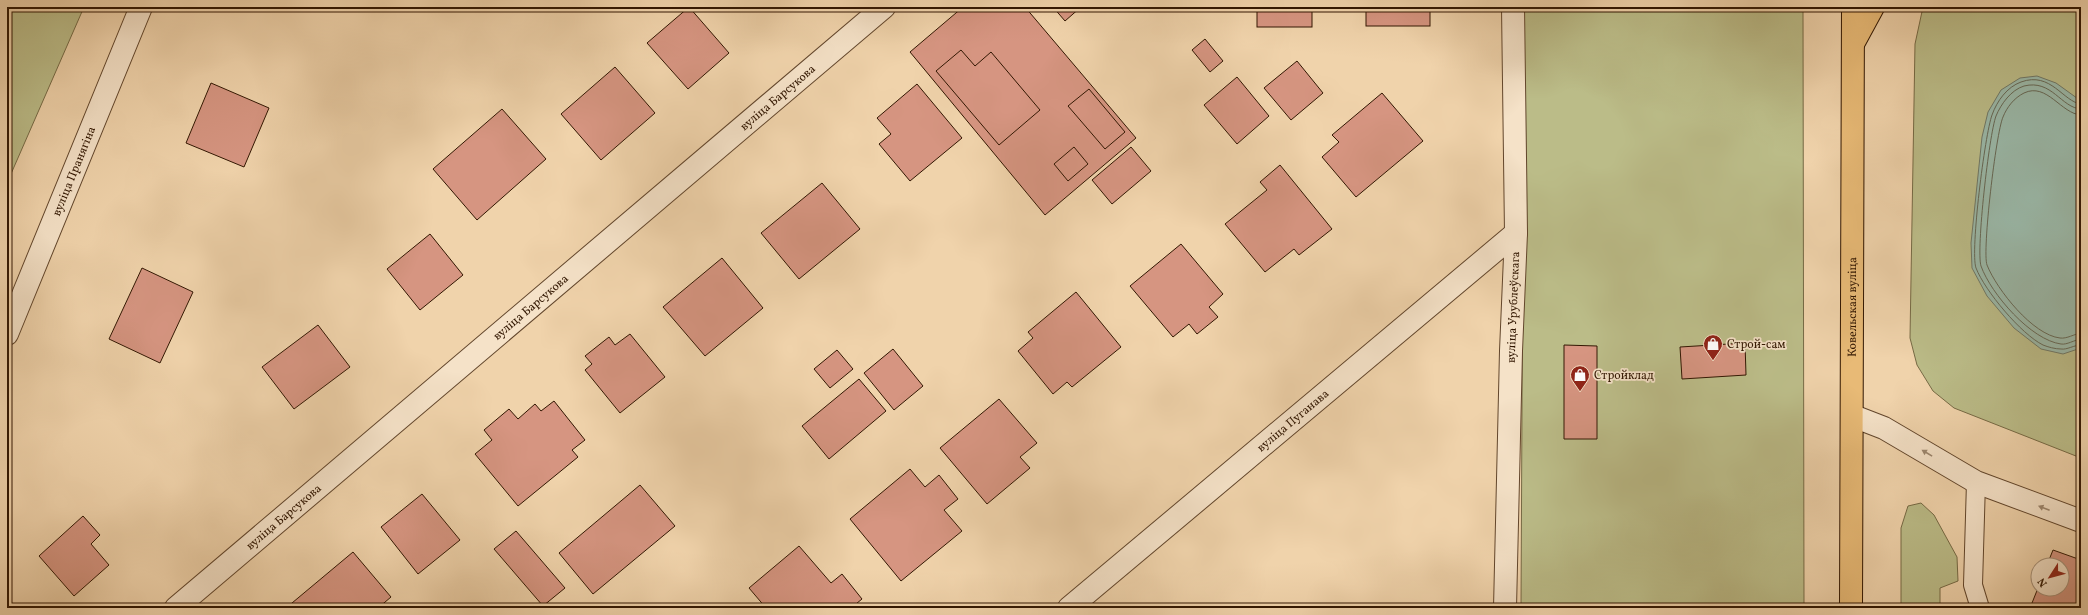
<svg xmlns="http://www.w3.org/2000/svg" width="2088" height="615" font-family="Vollkorn,serif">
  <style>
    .green { fill: #bbbc88; stroke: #766a45 }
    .water { fill: #9ab8a8; stroke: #707866 }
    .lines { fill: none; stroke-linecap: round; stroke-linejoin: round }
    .shore { stroke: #666855; stroke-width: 1 }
    .building { fill: #d69581; stroke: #321702 }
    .service-casing { stroke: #62462c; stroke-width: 20 }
    .minor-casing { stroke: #62462c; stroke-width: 24 }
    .trunk-casing { stroke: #321702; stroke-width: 24 }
    .service { stroke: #f5e2c8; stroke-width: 18 }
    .minor { stroke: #f5e2c8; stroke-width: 22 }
    .trunk { stroke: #e8ba76; stroke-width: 22 }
    .oneway { fill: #9d876f }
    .labels { text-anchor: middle; stroke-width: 3.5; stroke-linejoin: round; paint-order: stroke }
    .street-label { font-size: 12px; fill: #321702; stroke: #f5e2c8 }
    .poi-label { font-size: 12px; fill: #321702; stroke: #f5e2c8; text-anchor: start }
  </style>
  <rect width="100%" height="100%" fill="#f0d3ab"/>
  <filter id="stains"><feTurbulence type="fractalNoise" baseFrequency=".005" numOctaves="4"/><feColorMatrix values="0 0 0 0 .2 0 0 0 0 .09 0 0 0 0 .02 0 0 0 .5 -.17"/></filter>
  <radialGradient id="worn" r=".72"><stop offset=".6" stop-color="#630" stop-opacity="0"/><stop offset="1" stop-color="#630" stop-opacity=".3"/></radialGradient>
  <!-- green -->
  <g class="green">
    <path d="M7,7H84L7,183Z"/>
    <path d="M1524,7H1803L1804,608H1521Z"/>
    <path d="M1923,7H2081V458L1954,408L1933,391L1917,365L1910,338L1915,44Z"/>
    <path d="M1921,503L1934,515L1957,557L1958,581L1940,588V608H1901V528L1908,506Z"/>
  </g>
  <!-- water -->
  <path class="water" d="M2037,76L2056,83L2081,101V348L2063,354L2041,349L2014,328L1987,296L1972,268L1971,243L1982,137L1988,112L2001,90L2020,78Z"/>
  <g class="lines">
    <!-- shore -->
    <g class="shore">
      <path d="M2081,104C2063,102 2051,71 2021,82C2007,87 1997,101 1992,115C1985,134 1970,251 1976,268C1985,291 2021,334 2043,345C2048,347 2055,349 2061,349C2067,350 2074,345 2081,345"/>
      <path d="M2081,109C2061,108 2052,79 2024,86C2011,90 2001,104 1996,116C1989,135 1976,250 1981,266C1991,294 2031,340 2061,344C2067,345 2074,340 2081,339"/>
      <path d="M2081,115C2061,114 2047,82 2024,93C2014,98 2007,107 2003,117C1996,133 1982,251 1987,265C1997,290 2033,335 2060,338C2067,339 2074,334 2081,333"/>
    </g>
  </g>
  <!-- building -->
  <g class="building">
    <path d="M689,7L729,53L688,89L647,43Z"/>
    <path d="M963,7H1025L1136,138L1045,215L910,52Z"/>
    <path d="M1053,7H1081L1065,21Z"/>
    <rect x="1257" y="7" width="55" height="20"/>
    <rect x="1366" y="7" width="64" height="19"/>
    <path d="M1205,39L1223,61L1210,72L1192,50Z"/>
    <path d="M961,50L975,66L991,52L1040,110L999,145L936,71Z"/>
    <path d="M1297,61L1323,93L1291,120L1264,88Z"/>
    <path d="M615,67L655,113L601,160L561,114Z"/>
    <path d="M1237,77L1269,116L1237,144L1204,105Z"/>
    <path d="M211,83L269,108L244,167L186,143Z"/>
    <path d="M917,84L962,138L910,181L879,144L891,134L877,118Z"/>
    <path d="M1089,89L1125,132L1105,149L1068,106Z"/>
    <path d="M1382,93L1423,141L1356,197L1322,157L1339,142L1332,135Z"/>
    <path d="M502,109L546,159L477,220L433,169Z"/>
    <path d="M1074,147L1088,164L1068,181L1054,164Z"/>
    <path d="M1131,147L1151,171L1112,204L1092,180Z"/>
    <path d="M1280,165L1332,229L1299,255L1294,249L1265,272L1225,224L1267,190L1260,182Z"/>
    <path d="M822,183L860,229L799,279L761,233Z"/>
    <path d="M430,234L463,275L420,310L387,269Z"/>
    <path d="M1181,244L1223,294L1209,307L1218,317L1197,334L1189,324L1173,337L1130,286Z"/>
    <path d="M722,258L763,308L705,356L663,307Z"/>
    <path d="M142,268L193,292L160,363L109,339Z"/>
    <path d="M1076,292L1121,347L1072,387L1067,382L1053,394L1018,351L1033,338L1028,332Z"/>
    <path d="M318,325L350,367L294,409L262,367Z"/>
    <path d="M630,334L665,377L620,413L585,370L592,364L585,356L609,337L615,345Z"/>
    <path d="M1745,343L1746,375L1682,379L1680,347Z"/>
    <path d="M1564,345L1597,346V439H1564Z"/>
    <path d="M893,349L923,386L894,410L864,373Z"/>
    <path d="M837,350L853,369L830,388L814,369Z"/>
    <path d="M859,379L886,411L829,459L802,426Z"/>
    <path d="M999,399L1037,443L1020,457L1030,468L987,504L940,448Z"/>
    <path d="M554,401L585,440L572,450L578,457L518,506L475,454L492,440L484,430L509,409L518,419L535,404L541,411Z"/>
    <path d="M910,469L925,487L939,475L958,499L944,510L962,531L901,581L850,519Z"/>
    <path d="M640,485L675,526L593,594L559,553Z"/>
    <path d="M422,494L460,540L418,574L381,527Z"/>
    <path d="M83,516L100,535L91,544L109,565L74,596L39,556Z"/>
    <path d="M516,531L565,588L543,606L494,549Z"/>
    <path d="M799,546L831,583L842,574L862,599L851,608H766L749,588Z"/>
    <path d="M2053,550L2081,560V608H2030L2038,588L2062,589V565H2047Z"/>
    <path d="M353,552L391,597L378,608H286Z"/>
  </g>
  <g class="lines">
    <defs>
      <path id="service" d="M1976,482L1973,585L1980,608"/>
      <g id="minor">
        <path id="s1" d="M7,334L141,7"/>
        <path d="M1853,416L1884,428L1976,482L2081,521"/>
        <path id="s2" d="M176,608L884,7"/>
        <path id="s3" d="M1069,608L1516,233"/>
        <path id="s4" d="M1505,608L1511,351L1516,233L1513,7"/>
      </g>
      <g id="trunk">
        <path d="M1854,42L1873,7"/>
        <path id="s5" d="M1851,608L1853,7"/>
      </g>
    </defs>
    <!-- service casing -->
    <use href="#service" class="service-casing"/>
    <!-- minor casing -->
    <use href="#minor" class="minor-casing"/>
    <!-- trunk casing -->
    <use href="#trunk" class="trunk-casing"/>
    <!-- service -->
    <use href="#service" class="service"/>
    <!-- minor -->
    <use href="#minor" class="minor"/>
    <!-- trunk -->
    <use href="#trunk" class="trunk"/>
  </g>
  <!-- one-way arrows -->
  <defs><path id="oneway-solid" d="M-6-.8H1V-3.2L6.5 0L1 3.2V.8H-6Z"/></defs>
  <g class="oneway">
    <use href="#oneway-solid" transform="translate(1927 453) rotate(-149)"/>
    <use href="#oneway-solid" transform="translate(2044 508) rotate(-159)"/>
  </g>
  <!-- icons -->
  <defs>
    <symbol id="shop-pin" viewBox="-11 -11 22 30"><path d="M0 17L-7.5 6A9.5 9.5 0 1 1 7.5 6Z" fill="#8f2418" stroke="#f5e2c8"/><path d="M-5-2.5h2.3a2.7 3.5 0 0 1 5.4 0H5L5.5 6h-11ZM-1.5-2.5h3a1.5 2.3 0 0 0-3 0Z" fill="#fff"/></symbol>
  </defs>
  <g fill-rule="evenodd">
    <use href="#shop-pin" x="1702" y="333" width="22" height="30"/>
    <use href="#shop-pin" x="1569" y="364" width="22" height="30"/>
  </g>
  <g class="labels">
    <!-- street labels -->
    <g class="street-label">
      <text dy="4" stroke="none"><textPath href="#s2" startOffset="789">вуліца Барсукова</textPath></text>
      <text dy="4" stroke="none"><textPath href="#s1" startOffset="176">вуліца Пранягіна</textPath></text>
      <text dy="4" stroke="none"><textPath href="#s2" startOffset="465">вуліца Барсукова</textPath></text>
      <text dy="4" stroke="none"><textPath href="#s4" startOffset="301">вуліца Урублеўскага</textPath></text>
      <text dy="4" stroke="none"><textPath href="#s5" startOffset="301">Ковельская вуліца</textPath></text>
      <text dy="4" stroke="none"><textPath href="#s3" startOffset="292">вуліца Пуганава</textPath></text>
      <text dy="4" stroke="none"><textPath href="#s2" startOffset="141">вуліца Барсукова</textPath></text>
    </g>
    <!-- poi labels -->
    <g class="poi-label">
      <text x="1727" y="348">Строй-сам</text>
      <text x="1594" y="379">Стройклад</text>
    </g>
  </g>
  <!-- margin -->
  <rect width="2088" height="615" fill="none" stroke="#f0d3ab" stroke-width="24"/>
  <rect x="8" y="8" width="2072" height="599" fill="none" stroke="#321702" stroke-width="2"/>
  <rect x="12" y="12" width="2064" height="591" fill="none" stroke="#321702"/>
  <!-- north arrow -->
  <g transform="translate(2050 577) rotate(234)"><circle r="19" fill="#f5e2c8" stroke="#a79179"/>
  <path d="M0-3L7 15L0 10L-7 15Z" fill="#8f2418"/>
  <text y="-6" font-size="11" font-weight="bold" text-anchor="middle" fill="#321702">N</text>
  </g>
  <rect width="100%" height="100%" filter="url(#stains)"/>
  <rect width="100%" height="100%" fill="url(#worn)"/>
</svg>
